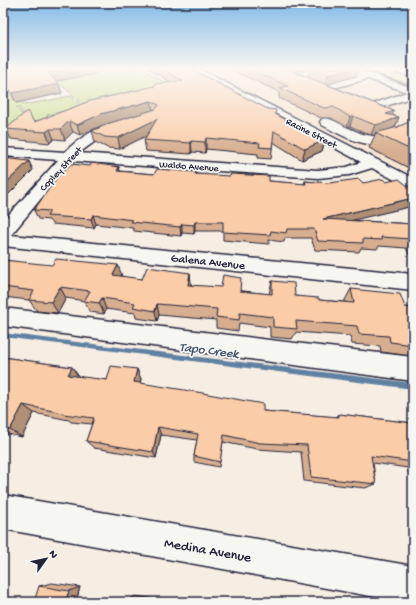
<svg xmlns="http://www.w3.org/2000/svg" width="416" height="605" font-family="'Gochi Hand',sans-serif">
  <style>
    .built { fill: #f8e4d1 }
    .green { fill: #cbdf94; stroke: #768068 }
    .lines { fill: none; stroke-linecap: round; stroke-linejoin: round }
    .stream { fill: #5f81a2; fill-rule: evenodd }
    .minor-casing { stroke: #22223b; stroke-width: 3 }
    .major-casing { stroke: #22223b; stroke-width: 3 }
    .path { stroke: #22223b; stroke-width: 1; stroke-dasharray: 0.5 1.5; stroke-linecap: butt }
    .minor { fill: #f6f6f2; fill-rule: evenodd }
    .major { fill: #faddab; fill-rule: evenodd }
    .wall { fill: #d7af90; stroke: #22223b }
    .shaded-wall { fill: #af8f76; stroke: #22223b }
    .building { fill: #facca8; stroke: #22223b }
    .labels { text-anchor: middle; stroke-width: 3.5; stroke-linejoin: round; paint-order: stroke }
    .far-street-label { font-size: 10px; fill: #22223b; stroke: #f6f6f2 }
    .street-label { font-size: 12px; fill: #22223b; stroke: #f6f6f2 }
    .water-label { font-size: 13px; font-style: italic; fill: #41526e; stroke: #f6f6f2 }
    .near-street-label { font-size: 14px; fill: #22223b; stroke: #f6f6f2 }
  </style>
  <rect width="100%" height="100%" fill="#f7eee3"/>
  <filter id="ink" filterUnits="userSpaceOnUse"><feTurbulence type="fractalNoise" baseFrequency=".025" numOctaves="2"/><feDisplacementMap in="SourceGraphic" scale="8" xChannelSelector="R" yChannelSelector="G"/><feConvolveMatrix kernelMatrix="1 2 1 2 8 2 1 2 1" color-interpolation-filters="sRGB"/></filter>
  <g filter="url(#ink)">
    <!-- built -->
    <path class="built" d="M202,68H359L413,86V175Z"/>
    <!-- green -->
    <g class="green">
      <path d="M92,68H141L172,87L85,106L57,81L98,73Z"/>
      <path d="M12,90L24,105L71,96L82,107L47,115L49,118L29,123L19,107H16L30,125L22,129L3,144V91Z"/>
    </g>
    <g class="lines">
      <!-- stream -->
      <path class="stream" d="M3,333L413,383V389L3,337Z"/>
      <defs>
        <g id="minor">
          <path d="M187,68H197L413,178V189L408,187L372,168L349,175L318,178L72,161L11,235L413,274V290L3,246V221L58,160L3,156V148L65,152C79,137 100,126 120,121L124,122L126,125L124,128L101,137L79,153L318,170L347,167L361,162L188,70Z"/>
          <path d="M318,68H334L332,70L294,79L289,76L291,74Z"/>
          <path d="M340,68H353L413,88V97L371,111L365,108L367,106L407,92L368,79L322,91L318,90L317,88L318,86L358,76L342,70Z"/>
          <path d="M326,118C344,123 357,136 376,136L413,122V130C402,135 389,143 378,144C358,146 338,133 322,125L320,122L322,119Z"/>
          <path d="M3,308L413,357V381L3,326Z"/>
          <path d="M3,495L413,566V602H403L3,529Z"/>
        </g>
        <path id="major" d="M365,68H378L413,79V85L367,70Z"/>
      </defs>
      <!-- minor casing -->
      <use href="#minor" class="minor-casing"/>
      <!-- major casing -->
      <use href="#major" class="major-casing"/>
      <!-- path -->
      <g class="path">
        <path d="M60,94L63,97"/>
        <path d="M23,101L26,105"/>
      </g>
      <!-- minor -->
      <use href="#minor" class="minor"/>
      <!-- major -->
      <use href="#major" class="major"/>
    </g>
    <!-- wall -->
    <g class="wall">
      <path d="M3,68H93L95,74L56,81L62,93L16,103L9,90L3,91Z"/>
      <path d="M147,68H189L325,140L322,151L302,160L273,142L271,159L258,158V154L206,149L205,153L192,152L191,154L146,151L144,140L147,135L120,149L108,148L95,142L92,131L120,120L103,125L80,135L73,132L65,140L54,139L50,143L11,139L6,129L34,122L171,82Z"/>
      <path d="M228,68H312L294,71L308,77L310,68H366L365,71L358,68L356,76L326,84L394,111L392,115L399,117L395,127L391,129L398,127L413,120V170L369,148L375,135H371L350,126L347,127L331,118H321L279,98V92Z"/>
      <path d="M90,166L119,167L120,171L154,174L196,172V174L269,181L304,184L305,181L329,183H363L413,206L350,220L413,224V258H411L406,248L379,246L377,249L361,248L359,252L315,250L311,238H285L284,242L269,240V244L223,240V231H195L194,234L182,233L181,236L134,231L133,228L96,224L94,228L52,224L49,220L38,219L34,210Z"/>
      <path d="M3,260L122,276V277L142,279L190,273L191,285L269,294L272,281L295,296L319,300L345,302V300L351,289L405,307L413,308V356L381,352L380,346L352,344L350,336L296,332L292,339L270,337V327L239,323L238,331L216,328V320L159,315L157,321L136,318L135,313L106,309L104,314L90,312L84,301H85L66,298L58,313L37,311L29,300L3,297Z"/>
      <path d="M3,357L72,367L79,377L107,380L137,369L141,379L140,383L263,411L336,417L339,414L413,423V472H408V468L373,463L376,484L365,488L304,481L301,452L257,449L223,442L219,467L194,462V456L197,440L161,435L156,458L94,448L86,441L92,424L71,422L69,420L34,413L22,437L3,433Z"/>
      <path d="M52,583L80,587L76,602L39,586Z"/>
      <path d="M135,596L169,601V602H128L129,600Z"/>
    </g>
    <!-- shaded-wall -->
    <g class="shaded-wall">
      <path d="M77,68H93L95,74L51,82L48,73Z"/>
      <path d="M295,68H312L294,71Z"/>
      <path d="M357,68H359L356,76L326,85L328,75Z"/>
      <path d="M3,81H5L9,90L3,91Z"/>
      <path d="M59,84L62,93L16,103L12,93Z"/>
      <path d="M151,101L153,111L103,125L80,135L77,125L101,114Z"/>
      <path d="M394,111L390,121L399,117L395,127L380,134L375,133V135H371L375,125L386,114Z"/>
      <path d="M353,116L350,126L347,127L350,117Z"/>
      <path d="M157,119L158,130L120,149L118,138Z"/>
      <path d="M69,121L73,132L65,140L61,129Z"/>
      <path d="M50,129L54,139L50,143L46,132Z"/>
      <path d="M206,138V149L205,153V142Z"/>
      <path d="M325,140L322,151L302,160L305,149Z"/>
      <path d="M191,141L192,152L191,154Z"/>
      <path d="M29,161L33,170L3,200V186Z"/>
      <path d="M119,167L121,175L117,171Z"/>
      <path d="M413,198V206L320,228L323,219Z"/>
      <path d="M93,215L96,224L94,228L91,219Z"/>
      <path d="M195,222V231L194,234V225Z"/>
      <path d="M182,224V233L181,236L180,227Z"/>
      <path d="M118,265L122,276L117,287L113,275Z"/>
      <path d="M190,273L191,284L189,296L188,285Z"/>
      <path d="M60,287L66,298L58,313L51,302Z"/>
      <path d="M102,298L106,309L104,314L99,303Z"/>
      <path d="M157,304L159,315L157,321L155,311Z"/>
      <path d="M72,367L79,377L68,375Z"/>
      <path d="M137,369L141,379L138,391L134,382Z"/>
      <path d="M23,405L34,413L22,437L10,430Z"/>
      <path d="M158,427L161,435L156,458L153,452Z"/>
      <path d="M80,587L76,602H65L69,591Z"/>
    </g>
    <!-- building -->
    <g class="building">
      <path d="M3,68H77L48,73L59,84L12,93L5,81H3Z"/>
      <path d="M161,68H189L268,109L276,110L275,114L325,140L305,149L274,131L272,148L259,147L260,143L206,138L205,142L191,141V143L144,140L157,119L118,138L105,137L92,131L110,123L156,109L159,105L151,101L101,114L77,125L69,121L61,129H50L46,132L6,129L27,111L34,122L90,101L155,86V84L183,81Z"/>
      <path d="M248,68H284L394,111L386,114L399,117L384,123L375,125L353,116L350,117L334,107L324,108L280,88L288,86Z"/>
      <path d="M310,68H357L328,75Z"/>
      <path d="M413,120V151L375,133L398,127Z"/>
      <path d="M3,158L29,161L3,186Z"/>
      <path d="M92,163L119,167L117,171L154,174L157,169L196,172L195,174L230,176L231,174L269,176V181L306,184L305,181L329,183L359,179L363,183L383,179L386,182L399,179L413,190V198L323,219L413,224V242L412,239L381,237L382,240L363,239V243L318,241L314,229H287L286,233L271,231L270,235L223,232V222H195L194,225L182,224L180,227L131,222L133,220L93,215L91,219L47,216L50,211L34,210L58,176L71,164L90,166Z"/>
      <path d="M56,259L118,265L113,275L142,279L147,267L190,273L188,285L221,287L223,275L241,278L240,291L272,294V281L294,283L295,296L319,298V300L354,303L351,289L400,294L405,307L413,308V345L390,342L389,336L359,334L357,326L296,321L297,329L273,327V317L240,313L239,320L216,317L217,309L157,304L155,311L133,307L135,303L102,298L99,303L84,301L90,291L60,287L51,302L29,300L34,291L3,287V260L52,265Z"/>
      <path d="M3,357L72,367L68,375L107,380L111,366L137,369L134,382L197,392L263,404V411L339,417V414L413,423V462L371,456L376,484L311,477L307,445L260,443L224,435L220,462L194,456L198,434L158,427L153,452L86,441L94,418L63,414V413L23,405L10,430L3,428Z"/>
      <path d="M39,586L69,591L65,602H34Z"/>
      <path d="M129,600L140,602H128Z"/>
    </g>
  </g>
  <!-- sky -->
  <linearGradient id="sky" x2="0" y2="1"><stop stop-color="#81b9e7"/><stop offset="0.45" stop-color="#fbf7f2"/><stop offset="1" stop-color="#fbf7f2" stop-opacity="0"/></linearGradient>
  <rect width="416" height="152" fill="url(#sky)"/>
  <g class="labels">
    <!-- far-street labels -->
    <g class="far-street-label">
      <text transform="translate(312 132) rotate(27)" y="4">Racine Street</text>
      <text transform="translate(189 165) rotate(4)" y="4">Waldo Avenue</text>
      <text transform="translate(60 168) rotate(-47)" y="4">Copley Street</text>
    </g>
    <!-- street labels -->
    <g class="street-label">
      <text transform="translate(208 261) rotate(6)" y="4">Galena Avenue</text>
    </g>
    <!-- water labels -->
    <g class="water-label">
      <text transform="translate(209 349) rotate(7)" y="5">Tapo Creek</text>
    </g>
    <!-- near-street labels -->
    <g class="near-street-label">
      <text transform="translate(208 549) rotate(10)" y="5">Medina Avenue</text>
    </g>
  </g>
  <!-- margin -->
  <rect width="416" height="605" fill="none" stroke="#f6f6f2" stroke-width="16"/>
  <rect x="8" y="8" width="400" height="589" fill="none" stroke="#22223b" stroke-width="1.5" filter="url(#ink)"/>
  <!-- north arrow -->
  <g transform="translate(46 559) rotate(57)" stroke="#f6f6f2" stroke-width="3" paint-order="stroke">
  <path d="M0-3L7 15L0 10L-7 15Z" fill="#22223b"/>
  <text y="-6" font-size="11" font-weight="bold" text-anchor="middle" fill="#22223b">N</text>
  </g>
</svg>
